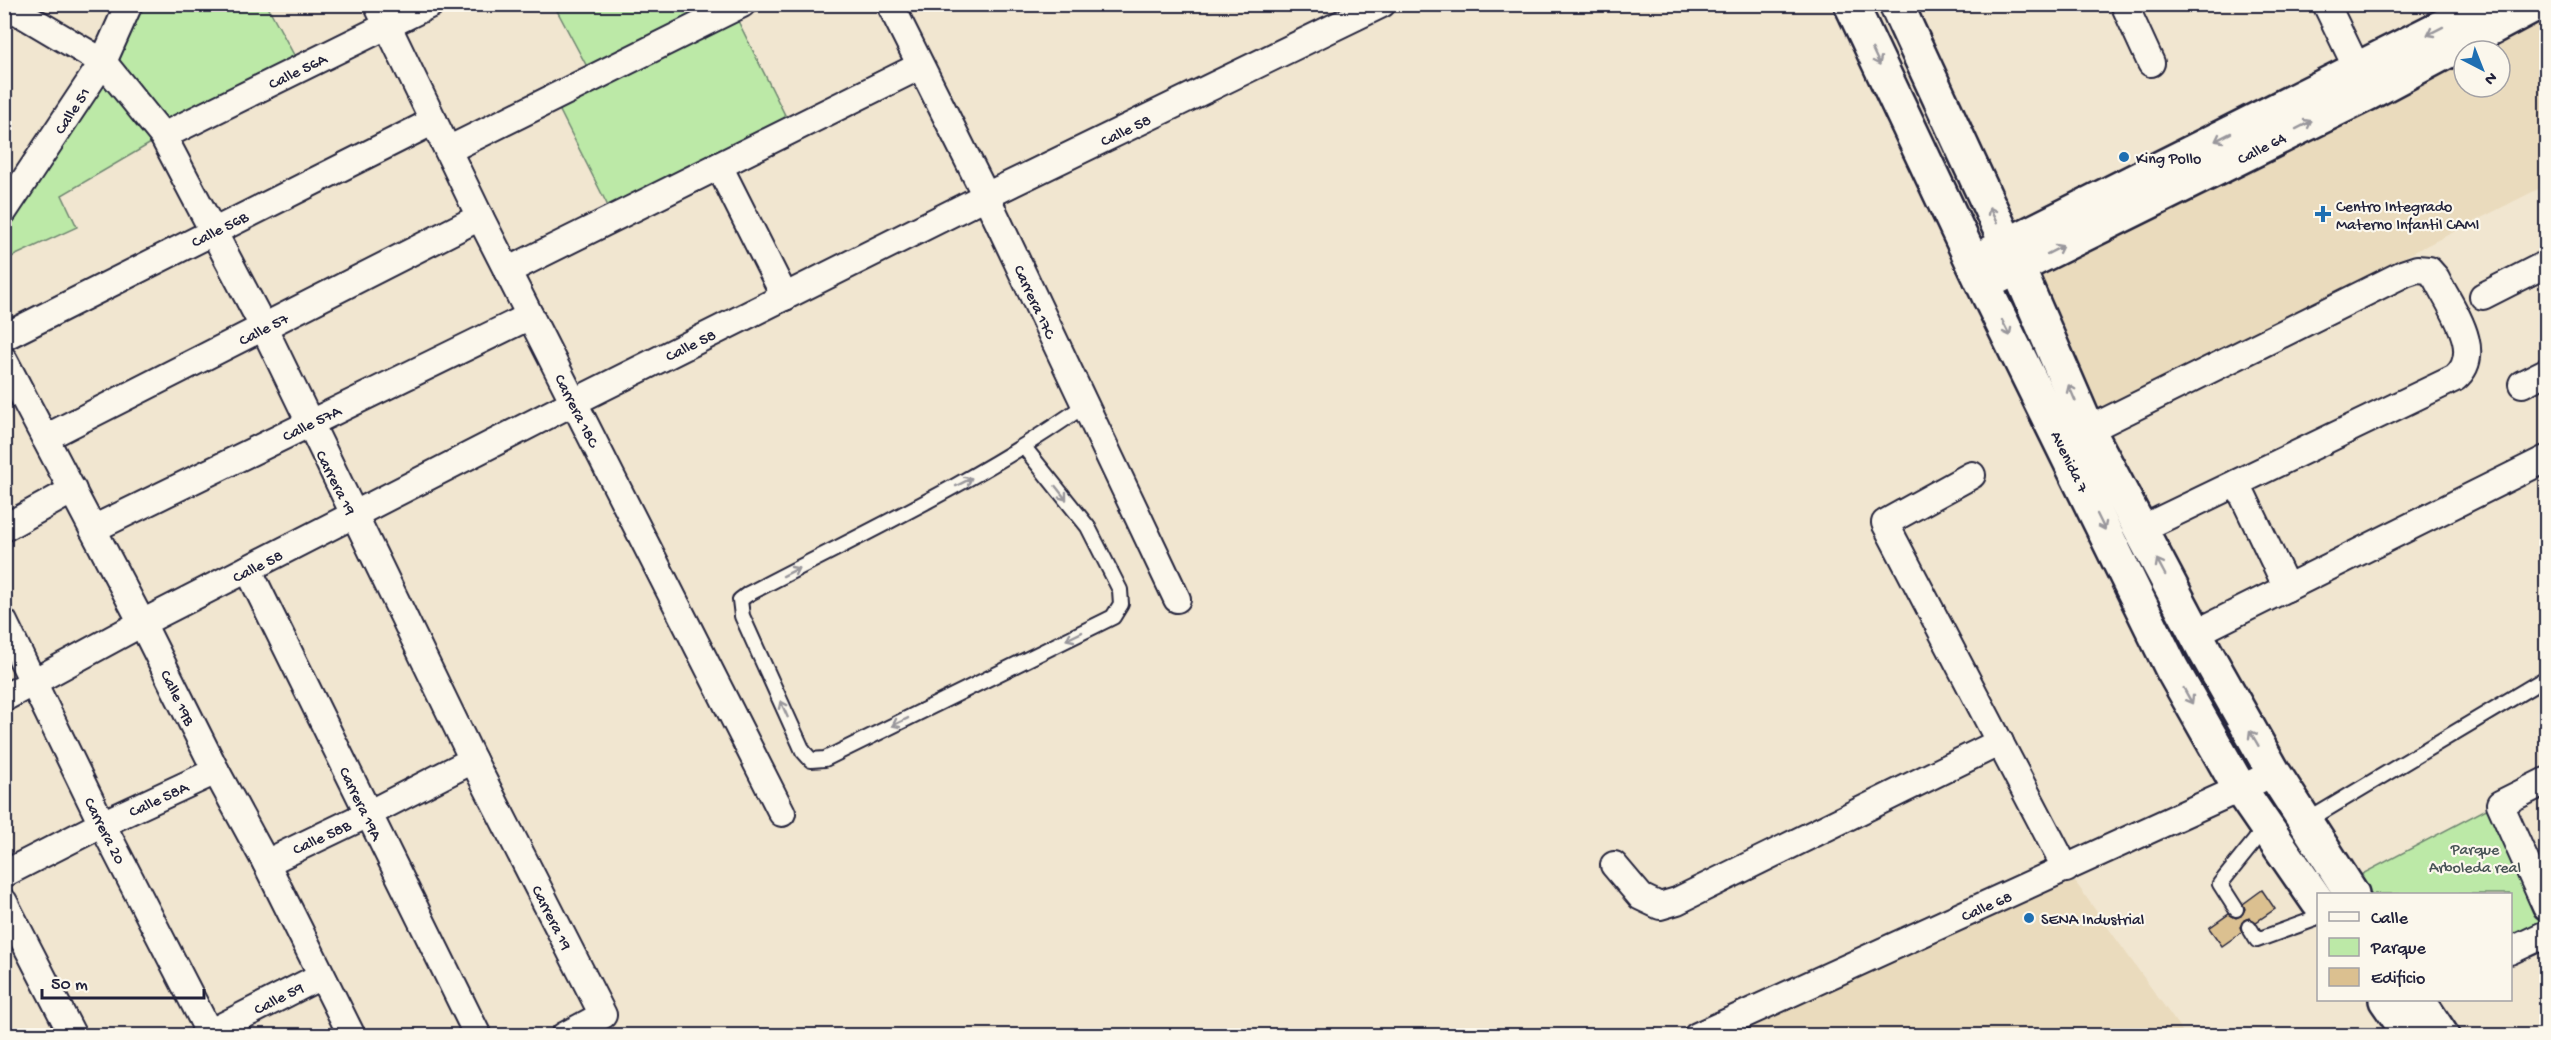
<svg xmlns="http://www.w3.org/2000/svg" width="2551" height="1040" font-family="'Gochi Hand',sans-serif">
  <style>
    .built { fill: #eadbbd; fill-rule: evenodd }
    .green { fill: #bce9a7; stroke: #6f8671; stroke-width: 1.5 }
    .building { fill: #dbc090; stroke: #22223b; stroke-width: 1.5 }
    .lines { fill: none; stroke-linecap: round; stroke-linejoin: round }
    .lane-casing { stroke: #22223b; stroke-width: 18 }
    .street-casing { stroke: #22223b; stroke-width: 30 }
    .secondary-casing { stroke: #22223b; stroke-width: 38 }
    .lane { stroke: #fbf7ec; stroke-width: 14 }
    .street { stroke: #fbf7ec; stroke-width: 26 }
    .secondary { stroke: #fbf7ec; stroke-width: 33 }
    .oneway { stroke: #99979c }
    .poi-dot { fill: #1f6fb2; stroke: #fbf7ec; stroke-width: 2 }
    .labels { text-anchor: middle; stroke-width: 4.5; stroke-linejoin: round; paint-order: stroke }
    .street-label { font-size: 16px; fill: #22223b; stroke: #fbf7ec }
    .poi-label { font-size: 16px; fill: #22223b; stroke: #fbf7ec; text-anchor: start }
    .park-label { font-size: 16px; fill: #485456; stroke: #fbf7ec }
  </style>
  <rect width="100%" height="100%" fill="#f1e6d0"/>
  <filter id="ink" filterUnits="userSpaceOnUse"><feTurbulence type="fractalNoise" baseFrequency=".0167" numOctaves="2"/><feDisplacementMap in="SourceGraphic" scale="12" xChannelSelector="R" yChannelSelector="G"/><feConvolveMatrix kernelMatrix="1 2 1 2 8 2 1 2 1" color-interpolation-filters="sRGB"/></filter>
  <g filter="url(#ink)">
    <!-- built -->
    <g class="built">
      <path d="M2546,5V185L2101,411L2038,277ZM2464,51H2500V87H2464Z"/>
      <path d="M2066,869L2185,1035L1697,1036Z"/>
    </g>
    <!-- green -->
    <g class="green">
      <path d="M129,5H267L301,68L163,136L62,195L77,227L5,260V211Z"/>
      <path d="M554,5H686L698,27L732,9L792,129L614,218L553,97L593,78Z"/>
      <path d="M2494,805L2546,922L2511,945L2510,894H2355L2347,882Z"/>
    </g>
    <!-- building -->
    <path class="building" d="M2262,890L2275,909L2256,922L2249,918L2244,920L2240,927L2242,932L2222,946L2209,928L2229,914L2236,918L2241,916L2245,909L2243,904Z"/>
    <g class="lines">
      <defs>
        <g id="lane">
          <path d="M1024,447L1088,527L1120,590L1121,604L1113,617L825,759L811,760L803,751L742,616L740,600L748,594C862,534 980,480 1085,405"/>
          <path d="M2305,822L2546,678"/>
          <path d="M2236,909L2220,884L2266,827"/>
          <path d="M2249,927L2257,940L2318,918"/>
        </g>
        <g id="street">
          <path d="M5,4L103,62L163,136L264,328L473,760L603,1015L564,1036"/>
          <path d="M377,4L480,217L782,813"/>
          <path d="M890,4L986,196L1177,599"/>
          <path d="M2124,4L2151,63"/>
          <path d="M2326,4L2365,85"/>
          <path d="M163,136L431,4"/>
          <path d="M448,150L742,4"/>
          <path d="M719,166L785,297"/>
          <path d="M4,211L103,62L129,4"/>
          <path d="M507,271L920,66"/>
          <path d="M2483,296L2546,264"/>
          <path d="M4,337L434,121"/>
          <path d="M4,360L142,623L216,771L266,863L352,1036"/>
          <path d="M2522,384L2546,372"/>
          <path d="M2088,430L2405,273L2417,269L2429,270L2436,278C2450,307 2486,352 2455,378L2141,529"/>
          <path d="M45,438L480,217"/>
          <path d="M1972,475L1885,523L2066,869"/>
          <path d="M2237,483L2287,588"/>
          <path d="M4,528L73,490"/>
          <path d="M93,529L530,316"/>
          <path d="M248,569L478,1036"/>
          <path d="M4,622L102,824L211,1036"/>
          <path d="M2196,633L2546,459"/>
          <path d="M4,698L142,623L574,402L986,196L1382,4"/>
          <path d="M2546,781L2500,804L2546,907"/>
          <path d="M266,863L368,814L473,760"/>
          <path d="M1614,865L1641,897L1660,906L1677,901L2000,742"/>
          <path d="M4,874L102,824L216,771"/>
          <path d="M4,902L73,1036"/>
          <path d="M2510,951L2546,934"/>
          <path d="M203,1036L321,976"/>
          <path d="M1697,1036L2274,773"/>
        </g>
        <g id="secondary">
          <path d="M1851,4L1983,284L2172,669L2240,789L2318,902"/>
          <path d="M1896,4L2018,268L2088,430L2205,651L2274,773L2352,894"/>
          <path d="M1987,255L2487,4"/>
          <path d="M1998,277L2369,93L2536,4"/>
          <path d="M2386,1000L2411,1036"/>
          <path d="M2418,1000L2442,1036"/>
        </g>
      </defs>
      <!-- lane casing -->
      <use href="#lane" class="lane-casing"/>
      <!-- street casing -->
      <use href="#street" class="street-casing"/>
      <!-- secondary casing -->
      <use href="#secondary" class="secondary-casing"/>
      <!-- lane -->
      <use href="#lane" class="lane"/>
      <!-- street -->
      <use href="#street" class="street"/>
      <!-- secondary -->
      <use href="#secondary" class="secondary"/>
    </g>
    <!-- one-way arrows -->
    <defs><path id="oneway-shaft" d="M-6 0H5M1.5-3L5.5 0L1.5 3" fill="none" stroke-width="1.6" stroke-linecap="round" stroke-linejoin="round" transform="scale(1.5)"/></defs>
    <g class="oneway">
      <use href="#oneway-shaft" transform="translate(2435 31) rotate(153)"/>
      <use href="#oneway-shaft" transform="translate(1876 57) rotate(65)"/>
      <use href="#oneway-shaft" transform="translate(2304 125) rotate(-27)"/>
      <use href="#oneway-shaft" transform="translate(2223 137) rotate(153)"/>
      <use href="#oneway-shaft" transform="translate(1993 215) rotate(-115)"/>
      <use href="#oneway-shaft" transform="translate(2055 250) rotate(-27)"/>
      <use href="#oneway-shaft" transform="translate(2006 328) rotate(63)"/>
      <use href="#oneway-shaft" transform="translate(2072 393) rotate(-113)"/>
      <use href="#oneway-shaft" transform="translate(964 482) rotate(-27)"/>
      <use href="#oneway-shaft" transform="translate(1061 493) rotate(52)"/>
      <use href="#oneway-shaft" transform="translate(2101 522) rotate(64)"/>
      <use href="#oneway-shaft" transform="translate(2161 567) rotate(-118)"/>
      <use href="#oneway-shaft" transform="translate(791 572) rotate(-27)"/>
      <use href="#oneway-shaft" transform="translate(1074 636) rotate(154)"/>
      <use href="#oneway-shaft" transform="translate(2188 696) rotate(61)"/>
      <use href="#oneway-shaft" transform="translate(784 709) rotate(-114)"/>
      <use href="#oneway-shaft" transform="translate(900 722) rotate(154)"/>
      <use href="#oneway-shaft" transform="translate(2254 738) rotate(-120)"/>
    </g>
  </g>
  <!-- markers -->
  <g class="poi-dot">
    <circle cx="2124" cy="157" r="6"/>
    <path d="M2320 205h6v6h6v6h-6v6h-6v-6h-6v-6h6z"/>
    <circle cx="2029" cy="918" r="6"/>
  </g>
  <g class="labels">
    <!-- street labels -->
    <g class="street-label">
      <text transform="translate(297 70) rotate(-26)" y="6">Calle 56A</text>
      <text transform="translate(71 110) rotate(-57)" y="6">Calle 51</text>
      <text transform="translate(1125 129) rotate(-26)" y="6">Calle 58</text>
      <text transform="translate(2261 147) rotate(-27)" y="6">Calle 64</text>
      <text transform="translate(219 228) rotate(-27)" y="6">Calle 56B</text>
      <text transform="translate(1036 301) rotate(65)" y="6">Carrera 17C</text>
      <text transform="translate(263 328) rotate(-27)" y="6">Calle 57</text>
      <text transform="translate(690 344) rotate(-26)" y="6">Calle 58</text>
      <text transform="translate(578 410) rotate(63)" y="6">Carrera 18C</text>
      <text transform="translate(311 422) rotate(-26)" y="6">Calle 57A</text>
      <text transform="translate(2071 461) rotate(64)" y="6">Avenida 7</text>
      <text transform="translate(337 482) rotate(63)" y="6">Carrera 19</text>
      <text transform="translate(257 565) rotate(-27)" y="6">Calle 58</text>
      <text transform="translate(179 697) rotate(64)" y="6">Calle 19B</text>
      <text transform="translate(158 798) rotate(-25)" y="6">Calle 58A</text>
      <text transform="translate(362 803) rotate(64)" y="6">Carrera 19A</text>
      <text transform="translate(106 830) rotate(63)" y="6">Carrera 20</text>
      <text transform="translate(321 836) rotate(-25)" y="6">Calle 58B</text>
      <text transform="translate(1986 905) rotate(-24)" y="6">Calle 68</text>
      <text transform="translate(553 917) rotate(63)" y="6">Carrera 19</text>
      <text transform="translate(278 997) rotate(-27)" y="6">Calle 59</text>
    </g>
    <!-- poi labels -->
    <g class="poi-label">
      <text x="2136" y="163">King Pollo</text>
      <text x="2336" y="211">Centro Integrado<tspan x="2336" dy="18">Materno Infantil CAMI</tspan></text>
      <text x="2041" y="924">SENA Industrial</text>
    </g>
    <!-- park labels -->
    <g class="park-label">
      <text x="2475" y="854">Parque<tspan x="2475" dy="18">Arboleda real</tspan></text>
    </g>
  </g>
  <!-- margin -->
  <rect width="2551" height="1040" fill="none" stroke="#fbf7ec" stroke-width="24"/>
  <rect x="12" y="12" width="2527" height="1016" fill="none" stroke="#22223b" stroke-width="2" filter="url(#ink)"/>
  <!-- legend -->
  <rect x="2317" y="893" width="195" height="108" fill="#fbf7ec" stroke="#a4a2a5" stroke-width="1.5"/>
  <rect x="2329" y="912" width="30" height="9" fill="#fbf7ec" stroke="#a4a2a5" stroke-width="1.5"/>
  <text x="2371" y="923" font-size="18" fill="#22223b">Calle</text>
  <rect x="2329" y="938" width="30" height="18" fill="#bce9a7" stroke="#a4a2a5" stroke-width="1.5"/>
  <text x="2371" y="953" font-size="18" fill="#22223b">Parque</text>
  <rect x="2329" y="968" width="30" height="18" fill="#dbc090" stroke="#a4a2a5" stroke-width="1.5"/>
  <text x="2371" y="983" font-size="18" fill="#22223b">Edificio</text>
  <!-- north arrow -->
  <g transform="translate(2482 69) rotate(138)"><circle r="28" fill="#fbf7ec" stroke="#a4a2a5" stroke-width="1.5"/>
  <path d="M0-4.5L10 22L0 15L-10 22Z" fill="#1f6fb2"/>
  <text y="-9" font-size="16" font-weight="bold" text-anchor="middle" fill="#22223b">N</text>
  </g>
  <!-- scale -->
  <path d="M42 989v9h162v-9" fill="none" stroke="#22223b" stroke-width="3"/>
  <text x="51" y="989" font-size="18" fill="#22223b" stroke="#fbf7ec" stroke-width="4.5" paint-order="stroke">50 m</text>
</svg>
